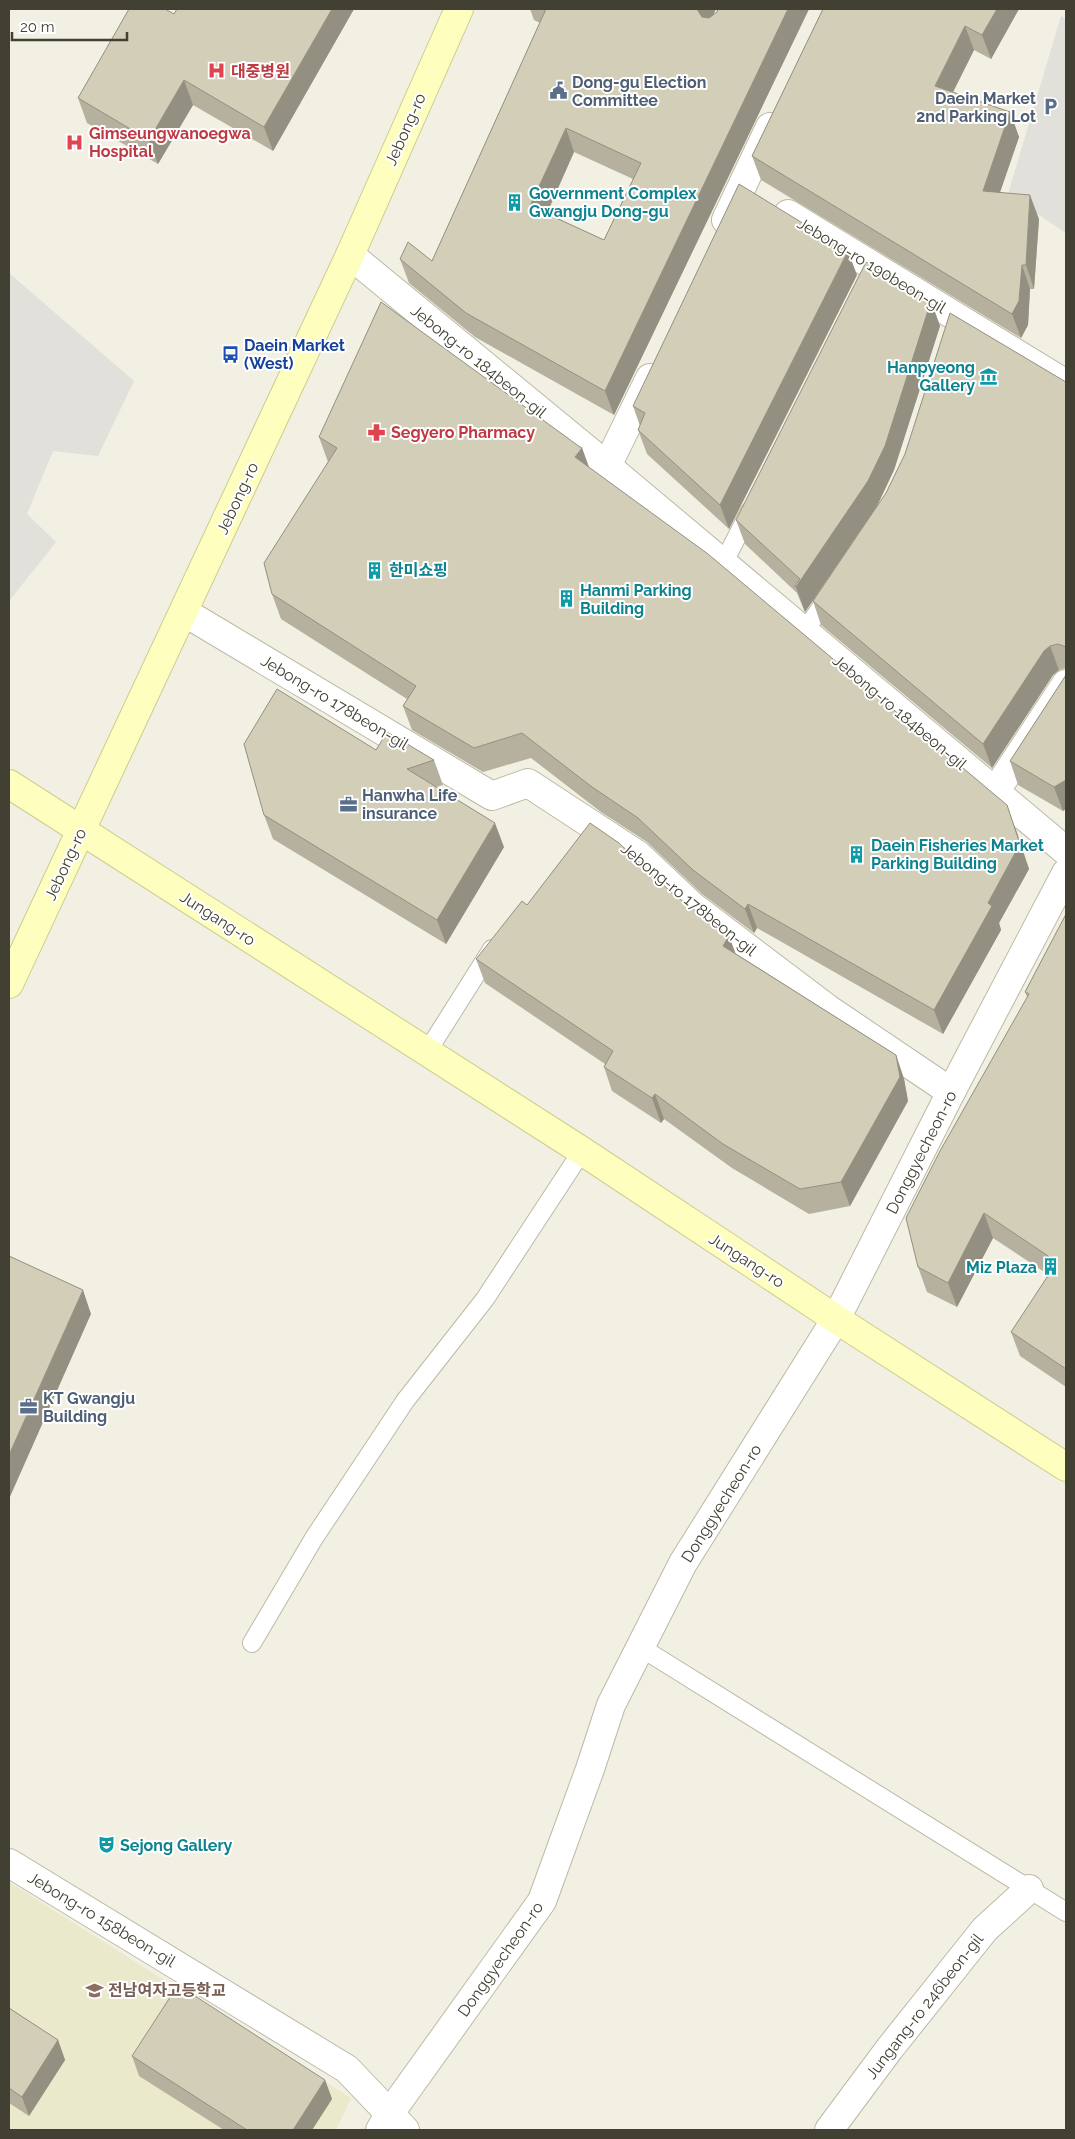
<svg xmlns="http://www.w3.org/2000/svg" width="1075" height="2139" font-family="Raleway,'Noto Sans KR',sans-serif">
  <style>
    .education { fill: #eae9cc }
    .parking { fill: #e1e0db }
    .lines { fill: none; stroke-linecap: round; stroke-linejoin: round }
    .lane-casing { stroke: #bcbaa5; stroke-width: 20 }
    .street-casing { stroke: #bcbaa5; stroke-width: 30 }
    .secondary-casing { stroke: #cecc90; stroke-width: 30 }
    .lane { stroke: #fff; stroke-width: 18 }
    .street { stroke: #fff; stroke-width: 28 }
    .secondary { stroke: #fefebf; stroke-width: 28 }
    .wall { fill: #b5b19e; fill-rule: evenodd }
    .shaded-wall { fill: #939081 }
    .building { fill: #d2ceb8; stroke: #939081; fill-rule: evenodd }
    .labels { text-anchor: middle; stroke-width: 4; stroke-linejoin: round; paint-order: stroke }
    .health-label { font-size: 16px; font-weight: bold; fill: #be3a42; stroke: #fff; text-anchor: start }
    .service-label { font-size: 16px; font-weight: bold; fill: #4e5e75; stroke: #fff; text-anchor: start }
    .street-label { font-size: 16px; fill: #424033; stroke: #fff }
    .culture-label { font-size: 16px; font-weight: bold; fill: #0d838f; stroke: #fff; text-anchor: start }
    .transit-label { font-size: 16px; font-weight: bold; fill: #164399; stroke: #fff; text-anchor: start }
    .education-label { font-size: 16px; font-weight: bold; fill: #785e54; stroke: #fff; text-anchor: start }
  </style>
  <rect width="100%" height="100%" fill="#f1f0e2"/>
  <!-- education -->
  <path class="education" d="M9,1882L351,2098L336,2130H9Z"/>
  <!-- parking -->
  <g class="parking">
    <path d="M1061,16L1066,19V233L1008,194Z"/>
    <path d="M9,273L134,381L98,456L53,451L27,514L56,542L9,601Z"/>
  </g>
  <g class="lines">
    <defs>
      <g id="lane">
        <path d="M723,564L750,511"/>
        <path d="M804,632L831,593"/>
        <path d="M427,1052L492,949"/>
        <path d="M252,1643L314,1538L405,1401L485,1299L582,1151"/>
        <path d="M640,1647L1066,1912"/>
      </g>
      <g id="street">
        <path d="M788,214L1066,384"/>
        <path d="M726,220L770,127"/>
        <path d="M350,255L607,466L1066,851"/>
        <path d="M607,466L650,378"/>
        <path d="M184,612L492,796L528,783L638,855L692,906L828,1009L951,1092"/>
        <path d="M995,792L1066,684"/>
        <path d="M9,1863L347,2069L405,2130"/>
        <path d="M380,2130L390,2113L542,1901L590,1769L611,1705L683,1563L836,1319L951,1092L1066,873"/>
        <path d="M829,2130L890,2048L985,1929L1029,1889"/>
      </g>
      <g id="secondary">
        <path d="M9,784L582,1151L836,1319L1066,1467"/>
        <path d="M9,984L350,255L459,9"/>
      </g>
    </defs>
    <!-- lane casing -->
    <use href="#lane" class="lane-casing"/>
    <!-- street casing -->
    <use href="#street" class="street-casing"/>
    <!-- secondary casing -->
    <use href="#secondary" class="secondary-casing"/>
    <!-- lane -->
    <use href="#lane" class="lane"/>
    <!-- street -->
    <use href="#street" class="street"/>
    <!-- secondary -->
    <use href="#secondary" class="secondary"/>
  </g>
  <!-- wall -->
  <g class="wall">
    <path d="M177,9H354L273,151L193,105L158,164L87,123L78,98L174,14Z"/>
    <path d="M530,9H716L713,15L717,12L718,9H809L614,415L475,337L409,283L400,259L432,261L540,23L534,20ZM574,152L633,179L604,240L547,214Z"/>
    <path d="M823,9H1019L991,59L974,50L953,92L1010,112L1019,137L999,193L1039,219L1034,289H1030L1028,325L1021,338L761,180L752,156Z"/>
    <path d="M857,275L729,529L647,454L638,430L640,426L633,406Z"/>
    <path d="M931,301L940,326L894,470L877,506L805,612L804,610L797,593L745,544L736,520Z"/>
    <path d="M1066,381V668L1059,670L1053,675L992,768L821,625L813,601Z"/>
    <path d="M319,437L582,448L589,467L1016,829L1029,869L999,923L1001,930L943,1034L757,928L754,933L702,894L647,842L601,812L531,758L483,772L412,730L403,706L407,699L281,619L272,594L328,462Z"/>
    <path d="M1066,675V809L1063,811L1018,785L1010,761Z"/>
    <path d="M376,750L434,760L443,785L436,787L504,847L446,944L273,839L264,815Z"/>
    <path d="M672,893L729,936L735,953L896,1055L904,1079L908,1101L850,1206L809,1214L732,1168L664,1119L661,1123L612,1091L604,1067L605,1064L485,983L476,959L527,905Z"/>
    <path d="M1066,914V1387L1020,1356L1011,1332L1049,1275L993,1238L957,1307L927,1292L918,1267L1027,997L1025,992Z"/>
    <path d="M9,2008L58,2040L65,2060L29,2116L9,2103Z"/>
    <path d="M132,2056L325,2080L332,2099L312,2130H224L139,2076Z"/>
  </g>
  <!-- shaded-wall -->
  <g class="shaded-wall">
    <path d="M332,9H354L273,151L264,127Z"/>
    <path d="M697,9H716L705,32Z"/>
    <path d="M788,9H809L614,415L605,391Z"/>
    <path d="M997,9H1019L991,59L982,35Z"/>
    <path d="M965,26L974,50L944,110L935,86Z"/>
    <path d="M184,80L193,105L158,164L149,140Z"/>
    <path d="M1010,112L1019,137L992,216L983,191Z"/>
    <path d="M566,128L574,152L539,230L530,206Z"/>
    <path d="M1030,195L1039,219L1034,289L1026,265Z"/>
    <path d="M848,251L857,275L729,529L720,505Z"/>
    <path d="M1022,265L1030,289L1028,325L1021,338L1012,314Z"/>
    <path d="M931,301L940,326L894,470L877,506L805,612L796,587Z"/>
    <path d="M582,448L591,473L575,457Z"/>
    <path d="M1050,646L1059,670L1053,675L992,768L983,744L1044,651Z"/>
    <path d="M1066,780V809L1063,811L1054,787Z"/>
    <path d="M1007,805L1029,869L999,923L1001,930L943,1034L934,1010L988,903Z"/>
    <path d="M495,823L504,847L446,944L437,920Z"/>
    <path d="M748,904L757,928L754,933L745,909Z"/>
    <path d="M729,936L738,960L723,946Z"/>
    <path d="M896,1055L904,1079L908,1101L850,1206L841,1182Z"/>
    <path d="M655,1094L664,1119L661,1123L652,1098Z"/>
    <path d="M984,1213L993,1238L957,1307L948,1283Z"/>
    <path d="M83,1290L91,1314L9,1499V1455Z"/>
    <path d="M58,2040L65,2060L29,2116L22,2097Z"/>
    <path d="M325,2080L332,2099L312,2130H293Z"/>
  </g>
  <!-- building -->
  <g class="building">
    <path d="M129,9H165L174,14L177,9H332L264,127L184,80L149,140L78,98Z"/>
    <path d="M546,9H697L702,17L709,18L717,12L718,9H788L605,391L466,313L400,259L408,242L432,261ZM566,128L641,163L604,240L530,206Z"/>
    <path d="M823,9H997L982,35L965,26L935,86L1010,112L983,191L1030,195L1026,265H1022L1019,301L1012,314L752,156Z"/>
    <path d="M739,184L848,251L720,505L638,430L645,413L633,406Z"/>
    <path d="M866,262L931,301L885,446L868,481L796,587L795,586L800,579L736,520Z"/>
    <path d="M381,302L580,447L582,448L575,457L708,554L1007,805L1020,844L988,903L992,906L934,1010L748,904L745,909L693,870L638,818L592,787L522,733L474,748L403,706L416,686L272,594L264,563L337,448L319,437Z"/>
    <path d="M950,313L1066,382V381V647L1058,644L1050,646L1044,651L983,744L813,601L886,493L905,454Z"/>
    <path d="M1066,675V780L1054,787L1010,761Z"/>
    <path d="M277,689L376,750L387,732L434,760L407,769L495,823L437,920L264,815L244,744Z"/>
    <path d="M590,823L619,843L672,893L729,936L723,946L896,1055L900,1077L841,1182L800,1189L723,1144L655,1094L652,1098L604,1067L613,1051L476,959L522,901L527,905Z"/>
    <path d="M1066,914V1369L1011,1332L1057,1262L984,1213L948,1283L918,1267L906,1218L940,1151L1029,994L1025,992Z"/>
    <path d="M9,1256L83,1290L9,1455Z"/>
    <path d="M178,1985L325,2080L293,2130H247L132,2056Z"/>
    <path d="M9,2008L58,2040L22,2097L9,2088Z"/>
  </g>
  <!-- icons -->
  <defs>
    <symbol id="hospital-bare" viewBox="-9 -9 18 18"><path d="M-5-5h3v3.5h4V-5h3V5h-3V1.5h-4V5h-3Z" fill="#e0444e" stroke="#fff" stroke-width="2.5" paint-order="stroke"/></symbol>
    <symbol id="civic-bare" viewBox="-9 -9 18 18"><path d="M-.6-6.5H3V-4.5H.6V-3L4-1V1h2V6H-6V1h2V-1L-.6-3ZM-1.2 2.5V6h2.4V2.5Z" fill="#5c6f8a" stroke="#fff" stroke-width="2.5" paint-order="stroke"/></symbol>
    <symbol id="parking-bare" viewBox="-9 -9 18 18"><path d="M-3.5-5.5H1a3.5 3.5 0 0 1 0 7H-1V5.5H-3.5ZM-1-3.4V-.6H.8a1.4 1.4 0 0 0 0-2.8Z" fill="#5c6f8a" stroke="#fff" stroke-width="2.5" paint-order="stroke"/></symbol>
    <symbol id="building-bare" viewBox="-9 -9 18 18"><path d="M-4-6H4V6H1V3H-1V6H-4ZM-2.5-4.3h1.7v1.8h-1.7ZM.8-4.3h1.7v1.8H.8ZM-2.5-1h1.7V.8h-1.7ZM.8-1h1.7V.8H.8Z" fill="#0f9aa8" stroke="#fff" stroke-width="2.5" paint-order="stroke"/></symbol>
    <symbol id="bus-bare" viewBox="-9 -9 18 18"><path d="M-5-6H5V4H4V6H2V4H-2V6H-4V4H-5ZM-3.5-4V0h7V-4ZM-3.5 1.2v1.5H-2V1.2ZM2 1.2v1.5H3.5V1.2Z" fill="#1a4fb4" stroke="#fff" stroke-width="2.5" paint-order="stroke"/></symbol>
    <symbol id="museum-bare" viewBox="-9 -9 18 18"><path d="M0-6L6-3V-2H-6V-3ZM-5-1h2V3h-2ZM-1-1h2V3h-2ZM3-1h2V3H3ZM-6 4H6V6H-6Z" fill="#0f9aa8" stroke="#fff" stroke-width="2.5" paint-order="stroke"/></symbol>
    <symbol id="pharmacy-bare" viewBox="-9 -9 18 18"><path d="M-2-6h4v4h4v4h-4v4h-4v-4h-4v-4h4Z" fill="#e0444e" stroke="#fff" stroke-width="2.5" paint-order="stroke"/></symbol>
    <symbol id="office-bare" viewBox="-9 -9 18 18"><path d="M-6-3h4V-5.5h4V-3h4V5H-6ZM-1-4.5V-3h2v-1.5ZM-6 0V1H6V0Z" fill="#5c6f8a" stroke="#fff" stroke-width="2.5" paint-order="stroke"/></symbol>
    <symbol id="theatre-bare" viewBox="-9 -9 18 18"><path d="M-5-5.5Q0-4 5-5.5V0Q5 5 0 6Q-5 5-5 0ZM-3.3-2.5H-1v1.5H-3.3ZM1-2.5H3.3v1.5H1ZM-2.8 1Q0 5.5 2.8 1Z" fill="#0f9aa8" stroke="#fff" stroke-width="2.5" paint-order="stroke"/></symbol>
    <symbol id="school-bare" viewBox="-9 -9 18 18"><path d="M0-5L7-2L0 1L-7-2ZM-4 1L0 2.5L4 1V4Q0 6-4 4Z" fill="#8d6e63" stroke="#fff" stroke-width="2.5" paint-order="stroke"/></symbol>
  </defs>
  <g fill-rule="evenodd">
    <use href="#hospital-bare" x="204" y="58" width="25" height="25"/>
    <use href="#civic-bare" x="546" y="78" width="25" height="25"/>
    <use href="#parking-bare" x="1038" y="94" width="25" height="25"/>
    <use href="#hospital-bare" x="62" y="130" width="25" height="25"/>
    <use href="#building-bare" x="502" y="190" width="25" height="25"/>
    <use href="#bus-bare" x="218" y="342" width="25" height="25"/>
    <use href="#museum-bare" x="976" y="364" width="25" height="25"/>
    <use href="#pharmacy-bare" x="364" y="420" width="25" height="25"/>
    <use href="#building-bare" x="362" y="558" width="25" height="25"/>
    <use href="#building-bare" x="554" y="586" width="25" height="25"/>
    <use href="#office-bare" x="336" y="792" width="25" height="25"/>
    <use href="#building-bare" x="844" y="842" width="25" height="25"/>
    <use href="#building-bare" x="1038" y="1254" width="25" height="25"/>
    <use href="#office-bare" x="16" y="1394" width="25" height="25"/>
    <use href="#theatre-bare" x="94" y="1832" width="25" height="25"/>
    <use href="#school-bare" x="82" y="1978" width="25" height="25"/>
  </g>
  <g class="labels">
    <!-- health labels -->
    <g class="health-label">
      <text x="231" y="77">대중병원</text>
      <text x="89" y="139">Gimseungwanoegwa<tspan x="89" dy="18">Hospital</tspan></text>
      <text x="391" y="438">Segyero Pharmacy</text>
    </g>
    <!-- service labels -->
    <g class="service-label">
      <text x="572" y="88">Dong-gu Election<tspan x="572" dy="18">Committee</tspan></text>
      <text x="1036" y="104" text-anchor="end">Daein Market<tspan x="1036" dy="18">2nd Parking Lot</tspan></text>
      <text x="362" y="801">Hanwha Life<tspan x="362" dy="18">insurance</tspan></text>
      <text x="43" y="1404">KT Gwangju<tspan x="43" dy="18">Building</tspan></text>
    </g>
    <!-- street labels -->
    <g class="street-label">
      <text transform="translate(405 129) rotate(-66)" y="6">Jebong-ro</text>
      <text transform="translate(872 265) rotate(31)" y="6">Jebong-ro 190beon-gil</text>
      <text transform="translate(479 361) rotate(39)" y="6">Jebong-ro 184beon-gil</text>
      <text transform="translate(237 498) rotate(-65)" y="6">Jebong-ro</text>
      <text transform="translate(335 702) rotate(31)" y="6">Jebong-ro 178beon-gil</text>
      <text transform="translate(900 712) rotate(40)" y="6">Jebong-ro 184beon-gil</text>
      <text transform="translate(65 864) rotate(-65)" y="6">Jebong-ro</text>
      <text transform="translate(689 899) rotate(39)" y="6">Jebong-ro 178beon-gil</text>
      <text transform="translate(218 918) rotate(33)" y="6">Jungang-ro</text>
      <text transform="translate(921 1152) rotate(-63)" y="6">Donggyecheon-ro</text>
      <text transform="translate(747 1260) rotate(33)" y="6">Jungang-ro</text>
      <text transform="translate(721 1503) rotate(-58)" y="6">Donggyecheon-ro</text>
      <text transform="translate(102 1919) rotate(31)" y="6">Jebong-ro 158beon-gil</text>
      <text transform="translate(500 1959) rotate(-55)" y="6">Donggyecheon-ro</text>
      <text transform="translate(924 2006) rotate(-52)" y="6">Jungang-ro 246beon-gil</text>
    </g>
    <!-- culture labels -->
    <g class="culture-label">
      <text x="529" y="199">Government Complex<tspan x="529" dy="18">Gwangju Dong-gu</tspan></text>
      <text x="975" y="373" text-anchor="end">Hanpyeong<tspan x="975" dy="18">Gallery</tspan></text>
      <text x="389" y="576">한미쇼핑</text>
      <text x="580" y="596">Hanmi Parking<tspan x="580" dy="18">Building</tspan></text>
      <text x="871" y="851">Daein Fisheries Market<tspan x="871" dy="18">Parking Building</tspan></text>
      <text x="1037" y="1273" text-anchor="end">Miz Plaza</text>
      <text x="120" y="1851">Sejong Gallery</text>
    </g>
    <!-- transit labels -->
    <g class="transit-label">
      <text x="244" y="351">Daein Market<tspan x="244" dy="18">(West)</tspan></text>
    </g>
    <!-- education labels -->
    <g class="education-label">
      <text x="108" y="1996">전남여자고등학교</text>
    </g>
  </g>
  <!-- border -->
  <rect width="1075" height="2139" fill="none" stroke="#424033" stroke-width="20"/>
  <!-- scale -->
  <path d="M12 32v8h115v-8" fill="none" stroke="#424033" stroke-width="2.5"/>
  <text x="20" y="32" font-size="15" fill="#424033" stroke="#ffffff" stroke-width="4" paint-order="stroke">20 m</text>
</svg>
